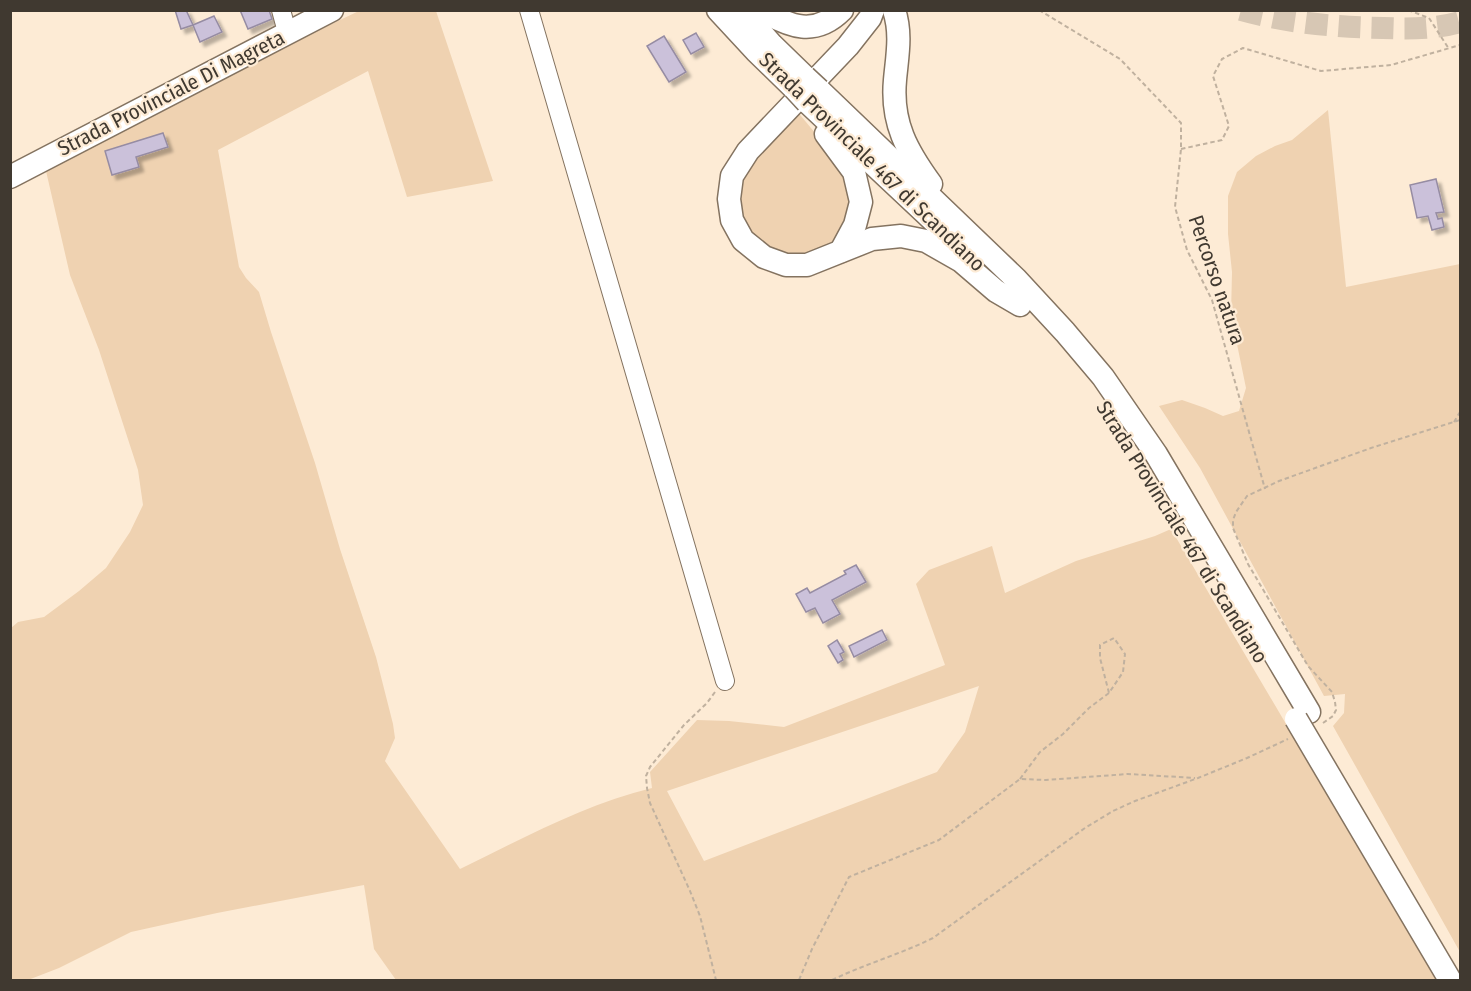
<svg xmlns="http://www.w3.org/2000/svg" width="1471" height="991" font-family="'Fira Sans Condensed',sans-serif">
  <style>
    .green { fill: #efd2b1; fill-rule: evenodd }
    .building { fill: #cbc1da; stroke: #968ca3; stroke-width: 1.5; filter: url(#shadow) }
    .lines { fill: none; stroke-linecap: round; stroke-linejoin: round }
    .major-tunnel { stroke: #d7c7b4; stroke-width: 22; stroke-dasharray: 22 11; stroke-linecap: butt }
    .minor-casing { stroke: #847360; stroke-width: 20 }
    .major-casing { stroke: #847360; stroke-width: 25 }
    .path { stroke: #c0b19f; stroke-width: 2; stroke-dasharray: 4.5 3; stroke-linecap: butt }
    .minor { stroke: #fff; stroke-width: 18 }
    .major { stroke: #fff; stroke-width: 22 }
    .major-bridge-casing { stroke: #847360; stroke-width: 25; stroke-linecap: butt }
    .major-bridge { stroke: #fff; stroke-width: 22 }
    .labels { text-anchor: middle; stroke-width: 4.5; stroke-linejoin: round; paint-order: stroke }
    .street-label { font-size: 21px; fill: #403930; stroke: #fdebd5 }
  </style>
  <defs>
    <filter id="shadow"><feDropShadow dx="4.5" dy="4.5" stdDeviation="1.5" flood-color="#0004"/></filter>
  </defs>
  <rect width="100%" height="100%" fill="#fdebd5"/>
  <!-- green -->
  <g class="green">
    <path d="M361,10L436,11L493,181L407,197L368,71L218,150L239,267L246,278L259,292L271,332L315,463L340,549L376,657L393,724L395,738L385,761L460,869C522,839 585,804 652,788L650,772L697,720L729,721L784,727L945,665L916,584L929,570L992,546L1005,593L1076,561L1155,536L1171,529L1437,980H396L374,949L364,885L217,913L131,932L59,968L28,980H11V628L18,622L44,617L79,591L106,568L130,532L143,505L138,470L99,350L70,275L46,171L193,90ZM979,686L965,732L937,772L704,861L667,791Z"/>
    <path d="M796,110L850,175V221L836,240L818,253L794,257L772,253L753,240L741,221L740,178Z"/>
    <path d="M1328,110L1346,287L1460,264V952L1333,726L1344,713L1345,694L1324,696L1200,468L1159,406L1182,400L1205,408L1223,416L1239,411L1246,388L1231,315L1232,272L1228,234V196L1237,172L1256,156L1275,146L1292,140Z"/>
  </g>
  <!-- building -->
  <g class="building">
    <path d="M175,10H186L193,25L181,29Z"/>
    <path d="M240,10H269L272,19L248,29Z"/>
    <path d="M214,16L222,32L200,42L193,25Z"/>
    <path d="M696,33L704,47L691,54L683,40Z"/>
    <path d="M664,36L686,72L669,82L647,46Z"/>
    <path d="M163,133L168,147L136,157L139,167L112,175L105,151Z"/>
    <path d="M1436,179L1444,212L1436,213L1438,219L1442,218L1444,227L1432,230L1428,216L1417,218L1410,185Z"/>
    <path d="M856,565L866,582L832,600L840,614L823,623L815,608L806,612L796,594L807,588L810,593L846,574L844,571Z"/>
    <path d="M882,630L887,640L854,657L849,646Z"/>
    <path d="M837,640L844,652L840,654L843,660L838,663L828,646Z"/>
  </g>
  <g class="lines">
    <!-- major-tunnel -->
    <path class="major-tunnel" d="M1241,10C1288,23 1335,27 1383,28C1409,29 1435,29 1460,22"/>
    <defs>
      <g id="minor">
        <path d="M281,10L287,32"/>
        <path d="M529,10L725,681"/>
      </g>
      <g id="major">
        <path d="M718,10L756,51L794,88"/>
        <path d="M741,10L772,45L805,77"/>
        <path d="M761,10C790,27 815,37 842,10"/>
        <path d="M873,10L870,18L848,46L748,151L732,176L729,199L732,220L743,240L764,257L786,265H807L872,239L901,236L926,241L961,261L996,291L1020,305"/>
        <path d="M894,10C902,34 897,57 895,80C891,123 907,151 931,184"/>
        <path d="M819,90L1016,279L1065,332L1103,377L1156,454L1309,712"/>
        <path d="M807,102L969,254"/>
        <path d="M826,134L854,172L861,202L855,225L841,251"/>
        <path d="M10,177L332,10"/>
      </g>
    </defs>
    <!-- minor casing -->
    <use href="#minor" class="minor-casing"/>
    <!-- major casing -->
    <use href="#major" class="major-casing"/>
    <!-- path -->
    <g class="path">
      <path d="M1039,10L1120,59L1181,123V149L1175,207L1187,250L1212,300L1265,489"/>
      <path d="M1408,10L1429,18L1449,49"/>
      <path d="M1181,149L1222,140L1229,126L1213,76L1222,59L1243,48L1321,71L1391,65L1460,45"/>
      <path d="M1454,422L1460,412"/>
      <path d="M715,692L707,703L684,725L650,767L646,776L647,788L650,803L690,891L700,916L716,980"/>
      <path d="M1323,723L1333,716L1336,710L1335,702L1332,692L1308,666L1248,564L1233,528V520L1236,512L1247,496L1279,481L1371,448L1460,420"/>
      <path d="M1020,779L1040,752L1063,734L1089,708L1109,693L1123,672L1125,654L1114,638L1100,645V658L1109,693"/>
      <path d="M799,980L812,949L849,877L939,840L1020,779L1046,780L1128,774L1195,778"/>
      <path d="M832,980C865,964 901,954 933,938L1085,828L1113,811L1135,801L1198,778L1247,758L1288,739"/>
    </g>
    <!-- minor -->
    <use href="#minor" class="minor"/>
    <!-- major -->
    <use href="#major" class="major"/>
    <defs>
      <g id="major-bridge">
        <path d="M805,77L819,90"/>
        <path d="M794,88L807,102"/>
        <path d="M1296,719L1450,980"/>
      </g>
    </defs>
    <!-- major-bridge casing -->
    <use href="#major-bridge" class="major-bridge-casing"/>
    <!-- major-bridge -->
    <use href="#major-bridge" class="major-bridge"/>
  </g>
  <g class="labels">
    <!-- street labels -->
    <g class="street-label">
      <text transform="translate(171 93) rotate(-27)" y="7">Strada Provinciale Di Magreta</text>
      <text transform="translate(872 162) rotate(44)" y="7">Strada Provinciale 467 di Scandiano</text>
      <text transform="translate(1217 280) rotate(71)" y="7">Percorso natura</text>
      <text transform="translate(1182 532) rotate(58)" y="7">Strada Provinciale 467 di Scandiano</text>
    </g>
  </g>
  <!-- border -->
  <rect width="1471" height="991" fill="none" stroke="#403930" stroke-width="24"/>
</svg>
